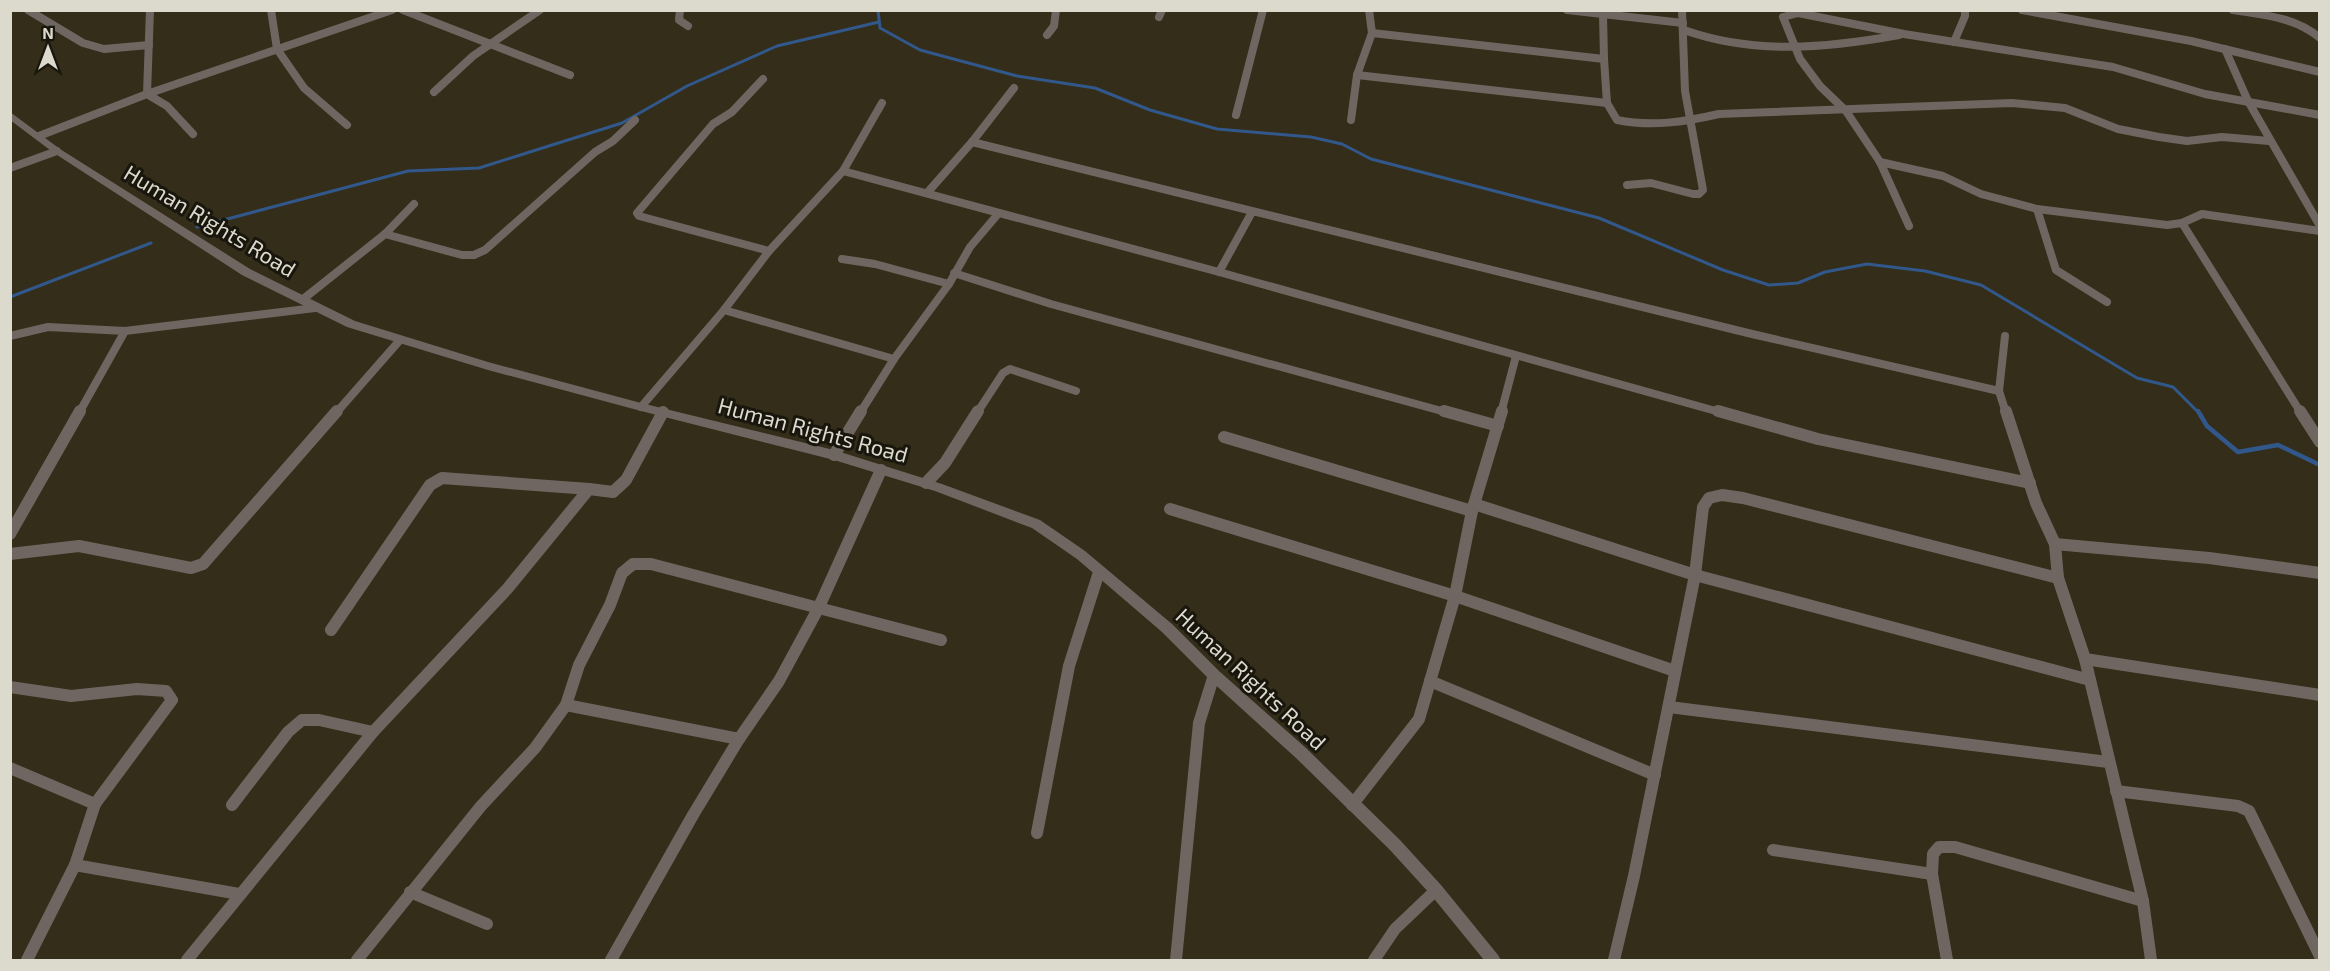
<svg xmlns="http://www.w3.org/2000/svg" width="2330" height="971" font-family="'Exo 2',sans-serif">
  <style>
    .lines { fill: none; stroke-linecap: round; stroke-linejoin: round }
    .stream-far1 { stroke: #32588b; stroke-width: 3 }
    .stream { stroke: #32588b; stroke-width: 4.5 }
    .minor-far1 { stroke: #706661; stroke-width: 8 }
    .minor { stroke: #706661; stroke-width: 12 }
    .tertiary { fill: #706661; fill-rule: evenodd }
    .labels { text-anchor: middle; stroke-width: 6; stroke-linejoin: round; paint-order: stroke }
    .street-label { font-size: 22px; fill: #dcd9cd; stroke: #18160d }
  </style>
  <rect width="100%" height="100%" fill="#332d19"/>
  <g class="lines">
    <!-- stream-far1 -->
    <g class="stream-far1">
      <path d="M878,10L880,28L920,50L1017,76L1095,88L1150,110L1217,129L1311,137L1342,144L1371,159L1599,218L1723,270L1769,285L1798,283L1825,272L1867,264L1925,271L1981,285L2137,378L2173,387L2199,413"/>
      <path d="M197,227L408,171L479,168L622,123L687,86L777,46L879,22"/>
      <path d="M10,297L151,243"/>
    </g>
    <!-- stream -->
    <path class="stream" d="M2198,411L2207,426L2238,452L2278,445L2320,465"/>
    <!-- minor-far1 -->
    <g class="minor-far1">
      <path d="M28,10L83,43L104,49L149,45"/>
      <path d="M150,10L147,94L167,106L193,134"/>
      <path d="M271,10L277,49L304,88L347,125"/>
      <path d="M403,10L570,75"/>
      <path d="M680,10L679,20L688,26"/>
      <path d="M1567,10L1683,23"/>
      <path d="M2022,10L2191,41L2320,72"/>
      <path d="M2233,10C2264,15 2295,17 2320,38"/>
      <path d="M1159,17L1162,10"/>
      <path d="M1684,30C1754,55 1827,48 1899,35"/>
      <path d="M1372,33L1604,59L1603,15"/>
      <path d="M1047,35L1054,26L1056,10"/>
      <path d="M1954,42L1965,16V10"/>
      <path d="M2225,49L2248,101L2320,226"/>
      <path d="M1357,75L1607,103L1604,59"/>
      <path d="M763,79L732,112L713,124L637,213L639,216L769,251"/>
      <path d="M434,92L473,56L540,10"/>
      <path d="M1607,103L1617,120C1652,127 1684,122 1719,114L2012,103L2065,108L2118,129L2159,137L2187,141L2222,137L2269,141"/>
      <path d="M1236,115L1263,10"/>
      <path d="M1351,120L1357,75L1372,33L1369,10"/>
      <path d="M39,136L147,94L392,10"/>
      <path d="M972,142L1752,334L1999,391"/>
      <path d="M1880,162L1943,176L1981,194L2037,209L2167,225L2182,223L2202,214L2320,231"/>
      <path d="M10,168L57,151"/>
      <path d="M843,171L1219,272L1723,413"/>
      <path d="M1627,185L1651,183L1693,194H1699L1703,190L1685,91L1682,10"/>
      <path d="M927,193L972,142L1014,88"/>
      <path d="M2037,209L2056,270L2107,302"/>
      <path d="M2182,223L2301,413"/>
      <path d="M1909,226L1880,162L1846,111L1820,86L1800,59L1783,17L1798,13L1904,34L2113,67L2205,94L2320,115"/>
      <path d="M385,234L462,255H474L485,250L595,152L613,141L635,120"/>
      <path d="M842,259L875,264L949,284"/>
      <path d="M1219,272L1252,212"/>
      <path d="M954,273L1051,304L1449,413"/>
      <path d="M302,300L385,234L414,204"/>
      <path d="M724,310L894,359"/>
      <path d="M10,336L48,327L125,331L315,308"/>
      <path d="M2005,336L1999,391L2006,413"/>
      <path d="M641,407L724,310L769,251L843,171L882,103"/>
      <path d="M79,413L125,331"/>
      <path d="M336,413L400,340"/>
      <path d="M860,413L894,359L949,284L970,247L998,214"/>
      <path d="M977,413L1003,373L1010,369L1076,391"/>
      <path d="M1501,413L1516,356"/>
    </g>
    <!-- minor -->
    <g class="minor">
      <path d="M1444,411L1498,426"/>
      <path d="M1718,411L1818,439L2030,483"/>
      <path d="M2006,411L2036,503L2055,544L2058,578L2085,659L2143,901L2151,960"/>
      <path d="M2300,411L2320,442"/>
      <path d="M1224,437L1472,511"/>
      <path d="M834,455L861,411"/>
      <path d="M926,483L945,463L978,411"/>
      <path d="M1474,504L1695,575L2090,680"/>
      <path d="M1170,509L1455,596L1675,671"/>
      <path d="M10,534L80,411"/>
      <path d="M2055,544L2209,558L2320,573"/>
      <path d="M10,554L79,546L191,568L203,564L337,411"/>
      <path d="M331,630L430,485L442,478L589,489"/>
      <path d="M2085,659L2320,695"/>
      <path d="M1430,681L1655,775"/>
      <path d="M10,687L71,696L137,689L166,691L172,700L95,804"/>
      <path d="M566,705L739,739"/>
      <path d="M1669,707L2108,762"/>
      <path d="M10,768L95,804L75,865L27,960"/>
      <path d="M2116,791L2238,806L2249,811L2320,956"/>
      <path d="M232,805L288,732L302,720H319L373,732"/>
      <path d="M1352,805L1419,719L1455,596L1472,511L1502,411"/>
      <path d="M1037,833L1069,666L1099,572"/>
      <path d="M1773,850L1932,874"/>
      <path d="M75,865L239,894"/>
      <path d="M410,892L487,924"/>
      <path d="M187,960L373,732L508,588L589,489L613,492L626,480L663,412"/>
      <path d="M357,960L481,806L535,748L566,705L579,665L610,605L622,573L633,564H651L941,640"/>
      <path d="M611,960L693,815L739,739L779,681L818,609L881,470"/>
      <path d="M1176,960L1199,723L1214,675"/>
      <path d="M1374,960L1395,929L1436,890"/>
      <path d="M1614,960L1634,876L1695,575L1703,507L1709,498L1722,495L1743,498L2058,578"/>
      <path d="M1947,960L1932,874L1933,854L1939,847H1955L2143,901"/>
    </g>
    <!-- tertiary -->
    <path class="tertiary" d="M10,112L60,149L250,269L355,321L488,362L641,403L834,450L942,484L1040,520L1085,551L1172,624L1219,671L1306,748L1400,840L1441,885L1498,955L1501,960H1484L1431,895L1390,850L1296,758L1209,679L1162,632L1077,559L1032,528L935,491L834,460L641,411L488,370L347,327L242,275L54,153L10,120Z"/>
  </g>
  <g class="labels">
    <!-- street labels -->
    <g class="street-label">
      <text transform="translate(210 221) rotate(31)" y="8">Human Rights Road</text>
      <text transform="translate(813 430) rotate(15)" y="8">Human Rights Road</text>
      <text transform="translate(1251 679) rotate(43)" y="8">Human Rights Road</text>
    </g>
  </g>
  <!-- border -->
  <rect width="2330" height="971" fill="none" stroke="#dcd9cd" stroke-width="24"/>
  <!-- north arrow -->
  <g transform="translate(48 48)" stroke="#18160d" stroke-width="4.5" paint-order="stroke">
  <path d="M0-4.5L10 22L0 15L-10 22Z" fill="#dcd9cd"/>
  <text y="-9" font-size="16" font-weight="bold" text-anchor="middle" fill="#dcd9cd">N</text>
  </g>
</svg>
